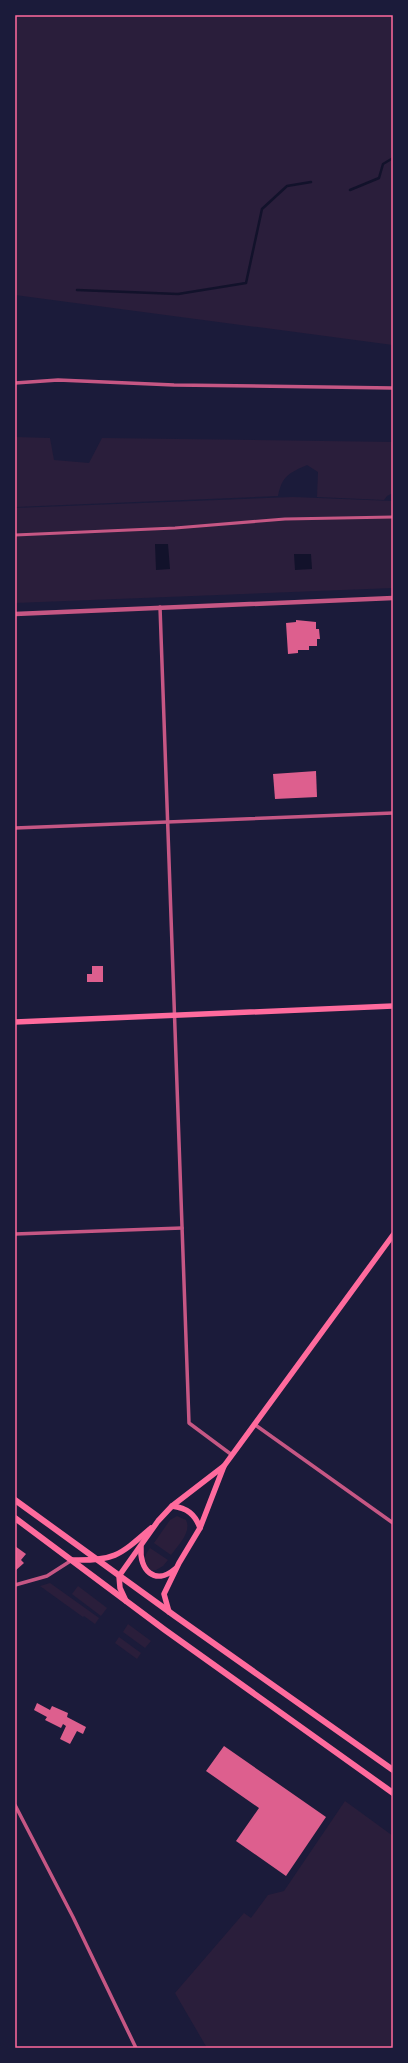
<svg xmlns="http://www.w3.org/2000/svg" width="408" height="2063" font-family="'Noto Sans',sans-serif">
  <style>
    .green { fill: #2a1e3b }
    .water { fill: #12122b }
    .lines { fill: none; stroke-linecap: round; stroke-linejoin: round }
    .stream { stroke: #12122b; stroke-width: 2.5 }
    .building { fill: #dd5f8e }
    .pedestrian { stroke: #c65784; stroke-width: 3 }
    .minor { stroke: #c65784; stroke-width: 3.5 }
    .tertiary { stroke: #c65784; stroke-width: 4.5 }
    .secondary { stroke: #ff6b9d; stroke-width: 5.5 }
    .primary { stroke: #ff6b9d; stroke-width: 6 }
    .neatline { fill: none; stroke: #ff6b9d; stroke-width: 1.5 }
  </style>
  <rect width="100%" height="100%" fill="#1b1b3a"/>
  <!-- green -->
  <g class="green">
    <path d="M15,15H393V345L15,295Z"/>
    <path d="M15,437L50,438L54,460L89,463L102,438L393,442V493L387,496L384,500L317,497L318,472L307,465C289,473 282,476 278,496L15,507Z"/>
    <path d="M293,497L393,501V588L15,603V508Z"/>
    <path d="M177,1516L186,1520C192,1532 178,1545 171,1555L154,1543L170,1520Z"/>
    <path d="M150,1548L168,1560L163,1566L156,1570H150L144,1562L146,1554Z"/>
    <path d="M50,1583L99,1618L95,1624L84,1616L83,1617L40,1586Z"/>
    <path d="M78,1586L107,1608L101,1616L72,1594Z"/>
    <path d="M128,1624L151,1641L145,1648L123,1632Z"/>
    <path d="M119,1637L141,1653L137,1659L115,1643Z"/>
    <path d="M345,1801L393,1836V2048H207L175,1993L244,1913L251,1918L268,1895L284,1891Z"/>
  </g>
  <!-- water -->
  <g class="water">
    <path d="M155,544H168L170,569L156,570Z"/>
    <path d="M294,554H311L312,569L295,570Z"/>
  </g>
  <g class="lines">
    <!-- stream -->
    <g class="stream">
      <path d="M350,190L379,178L383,164L393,158"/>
      <path d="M77,290L178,294L246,283L262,209L287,186L311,182"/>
    </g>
  </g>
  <!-- building -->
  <g class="building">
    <path d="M296,620L316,622V629H319L320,639H317V646H309V650H298V653L288,654L286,623L296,622Z"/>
    <path d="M316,771L317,797L275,799L273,774Z"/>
    <path d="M92,966H103V982H87V974H92Z"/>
    <path d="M15,1546L26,1554L21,1560L24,1563L15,1571Z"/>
    <path d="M37,1703L50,1710L52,1706L68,1713L67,1717L86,1727L83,1734L77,1731L70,1744L60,1739L66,1726L63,1724L61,1728L45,1720L47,1717L34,1710Z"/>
    <path d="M224,1746L326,1817L286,1876L236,1841L259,1808L206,1771Z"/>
  </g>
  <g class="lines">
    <!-- pedestrian -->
    <path class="pedestrian" d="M15,535L175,528L285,519L393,517"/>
    <!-- minor -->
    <g class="minor">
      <path d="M15,383L58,380L174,385L393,388"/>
      <path d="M160,607L189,1423L232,1455"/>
      <path d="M15,828L393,813"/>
      <path d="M15,1234L182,1228"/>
      <path d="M254,1424L393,1523"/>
      <path d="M15,1585L47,1576L72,1560"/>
      <path d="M15,1805L73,1917L136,2048"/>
    </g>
    <!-- tertiary -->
    <path class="tertiary" d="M15,614L393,598"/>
    <!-- secondary -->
    <g class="secondary">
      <path d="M15,1022L393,1006"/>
      <path d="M172,1506C187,1508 195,1514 200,1528"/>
      <path d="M141,1547C139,1570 155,1586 175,1569"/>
      <path d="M72,1560C114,1561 119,1556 151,1528"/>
      <path d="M126,1601L120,1588L119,1576L158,1521L172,1506L224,1466"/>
      <path d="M169,1612L164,1594L179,1563L200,1528L224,1466L393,1235"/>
    </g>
    <!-- primary -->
    <g class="primary">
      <path d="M15,1500L175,1616L393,1770"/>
      <path d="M15,1518L165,1630L393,1793"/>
    </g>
  </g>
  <!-- border -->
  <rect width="408" height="2063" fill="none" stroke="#1b1b3a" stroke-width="32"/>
  <rect x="16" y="16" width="376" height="2031" class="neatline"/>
</svg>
